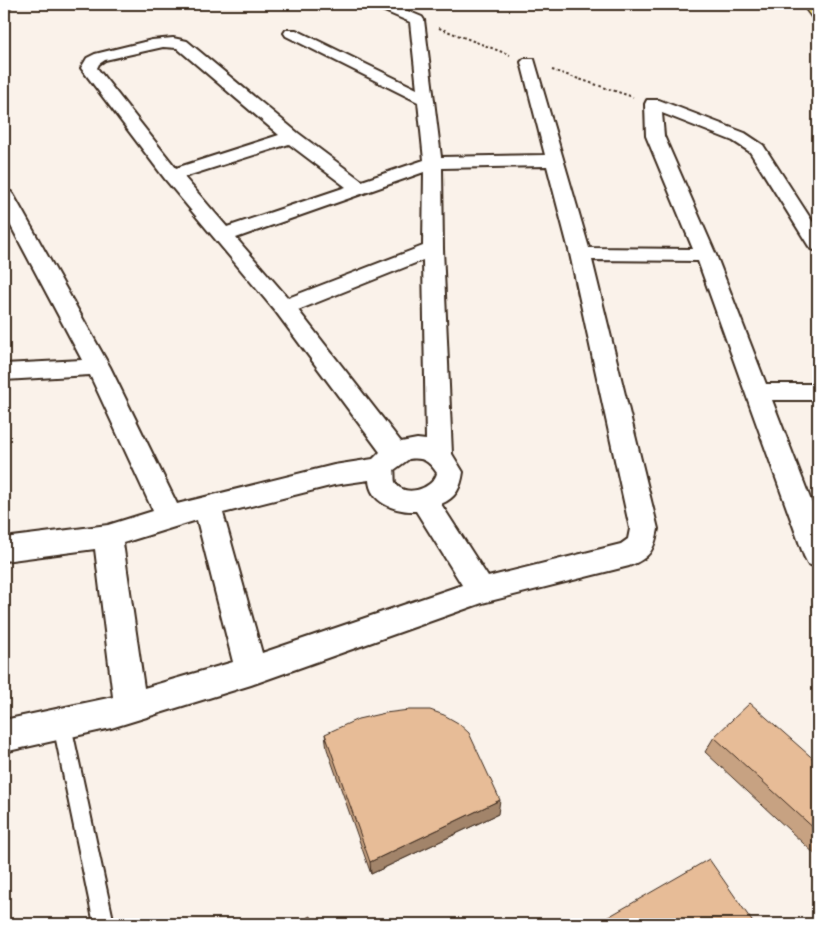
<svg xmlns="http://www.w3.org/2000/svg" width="822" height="928" font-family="Dekko,sans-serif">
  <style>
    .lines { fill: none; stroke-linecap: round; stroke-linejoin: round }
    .lane-casing { stroke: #3b2a1e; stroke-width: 4 }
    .street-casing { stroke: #3b2a1e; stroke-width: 4 }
    .secondary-casing { stroke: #3b2a1e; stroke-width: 3 }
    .primary-casing { stroke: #3b2a1e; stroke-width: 3 }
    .path { stroke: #3b2a1e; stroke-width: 2; stroke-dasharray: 2.5 2.5; stroke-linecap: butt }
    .lane { fill: #fff; fill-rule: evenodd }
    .street { fill: #fff; fill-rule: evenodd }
    .secondary { fill: #fff; fill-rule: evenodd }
    .primary { fill: #f6e381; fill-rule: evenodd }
    .wall { fill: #c7a282; stroke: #3b2a1e }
    .shaded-wall { fill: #a2846a; stroke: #3b2a1e }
    .building { fill: #e7bc97; stroke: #3b2a1e }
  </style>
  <rect width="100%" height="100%" fill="#faf2ea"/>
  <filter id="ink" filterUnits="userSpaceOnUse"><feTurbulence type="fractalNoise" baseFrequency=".02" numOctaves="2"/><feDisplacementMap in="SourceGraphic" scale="10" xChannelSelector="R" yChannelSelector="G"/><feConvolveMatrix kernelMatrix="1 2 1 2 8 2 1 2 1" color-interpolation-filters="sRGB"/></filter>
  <g filter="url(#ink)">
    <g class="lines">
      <defs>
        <path id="lane" d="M62,717L68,719L71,725L114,924H94L53,725L56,719Z"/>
        <path id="street" d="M373,4H391L422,17L424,20L441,157L545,155L521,62L524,59H534L589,248L693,249L646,136L645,104L647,100H659L745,133L763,145L818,230V251L811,249L808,245L750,152L733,141L662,113L664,136L716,255L766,384H818V400H772L818,519V568L808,564L804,556L698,261L592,260L658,529C654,550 650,558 629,566L482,603L251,685L111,728L4,752V720L113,697L95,549L4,561V538L108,525L153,511L90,375L4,380V364L82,360L4,213V190L11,192L14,196L110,367L177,504L334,465L373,459L380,452L276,312L165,179L81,68L87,58L95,54L152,40L173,38L187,41L298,133L362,181L424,160L418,102L286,36L284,33L286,30H296L417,89L410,22L375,7ZM163,47L177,48L279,135L176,168L97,68L99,64L105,60ZM289,144L346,187L227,227L184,177ZM547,166L570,254L630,529L628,539L621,544L488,577L441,504C456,498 461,487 463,472L452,454L443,249L442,168ZM424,172L423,246L288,298L236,238ZM423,260L426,440L417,439L401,442L298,310ZM409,459C423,457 429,461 437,473C433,490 402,498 395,482C394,479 395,473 394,470ZM369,480C370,503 396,512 416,511L462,585L262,653L223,513L334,485ZM197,520L233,662L144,688L123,543Z"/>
        <path id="secondary" d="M4,4H13L11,7L4,8Z"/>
        <path id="primary" d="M802,4H816L818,6V20L813,19Z"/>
      </defs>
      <!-- lane casing -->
      <use href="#lane" class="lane-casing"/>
      <!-- street casing -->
      <use href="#street" class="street-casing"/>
      <!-- secondary casing -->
      <use href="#secondary" class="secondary-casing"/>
      <!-- primary casing -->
      <use href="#primary" class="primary-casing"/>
      <!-- path -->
      <g class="path">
        <path d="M439,28L510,55"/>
        <path d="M552,70L633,97"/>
      </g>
      <!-- lane -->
      <use href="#lane" class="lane"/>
      <!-- street -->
      <use href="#street" class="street"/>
      <!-- secondary -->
      <use href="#secondary" class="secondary"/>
      <!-- primary -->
      <use href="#primary" class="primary"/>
    </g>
    <!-- wall -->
    <g class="wall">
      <path d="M325,734L498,814L371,874L327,749Z"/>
      <path d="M714,737L818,763V857L705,752Z"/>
    </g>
    <!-- shaded-wall -->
    <path class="shaded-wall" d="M500,800L498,814L371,874L370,862Z"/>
    <!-- building -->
    <g class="building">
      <path d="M750,703L818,763V832L714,737Z"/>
      <path d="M409,710H430L444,715L458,723L469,733L500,800L370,862L325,734L358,719L385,713Z"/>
      <path d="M709,859L754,924H596Z"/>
      <path d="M311,916L313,924H294Z"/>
    </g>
  </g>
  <!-- margin -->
  <rect width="822" height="928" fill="none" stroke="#fff" stroke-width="20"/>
  <rect x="10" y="10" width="802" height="908" fill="none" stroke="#3b2a1e" stroke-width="2" filter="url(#ink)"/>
</svg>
